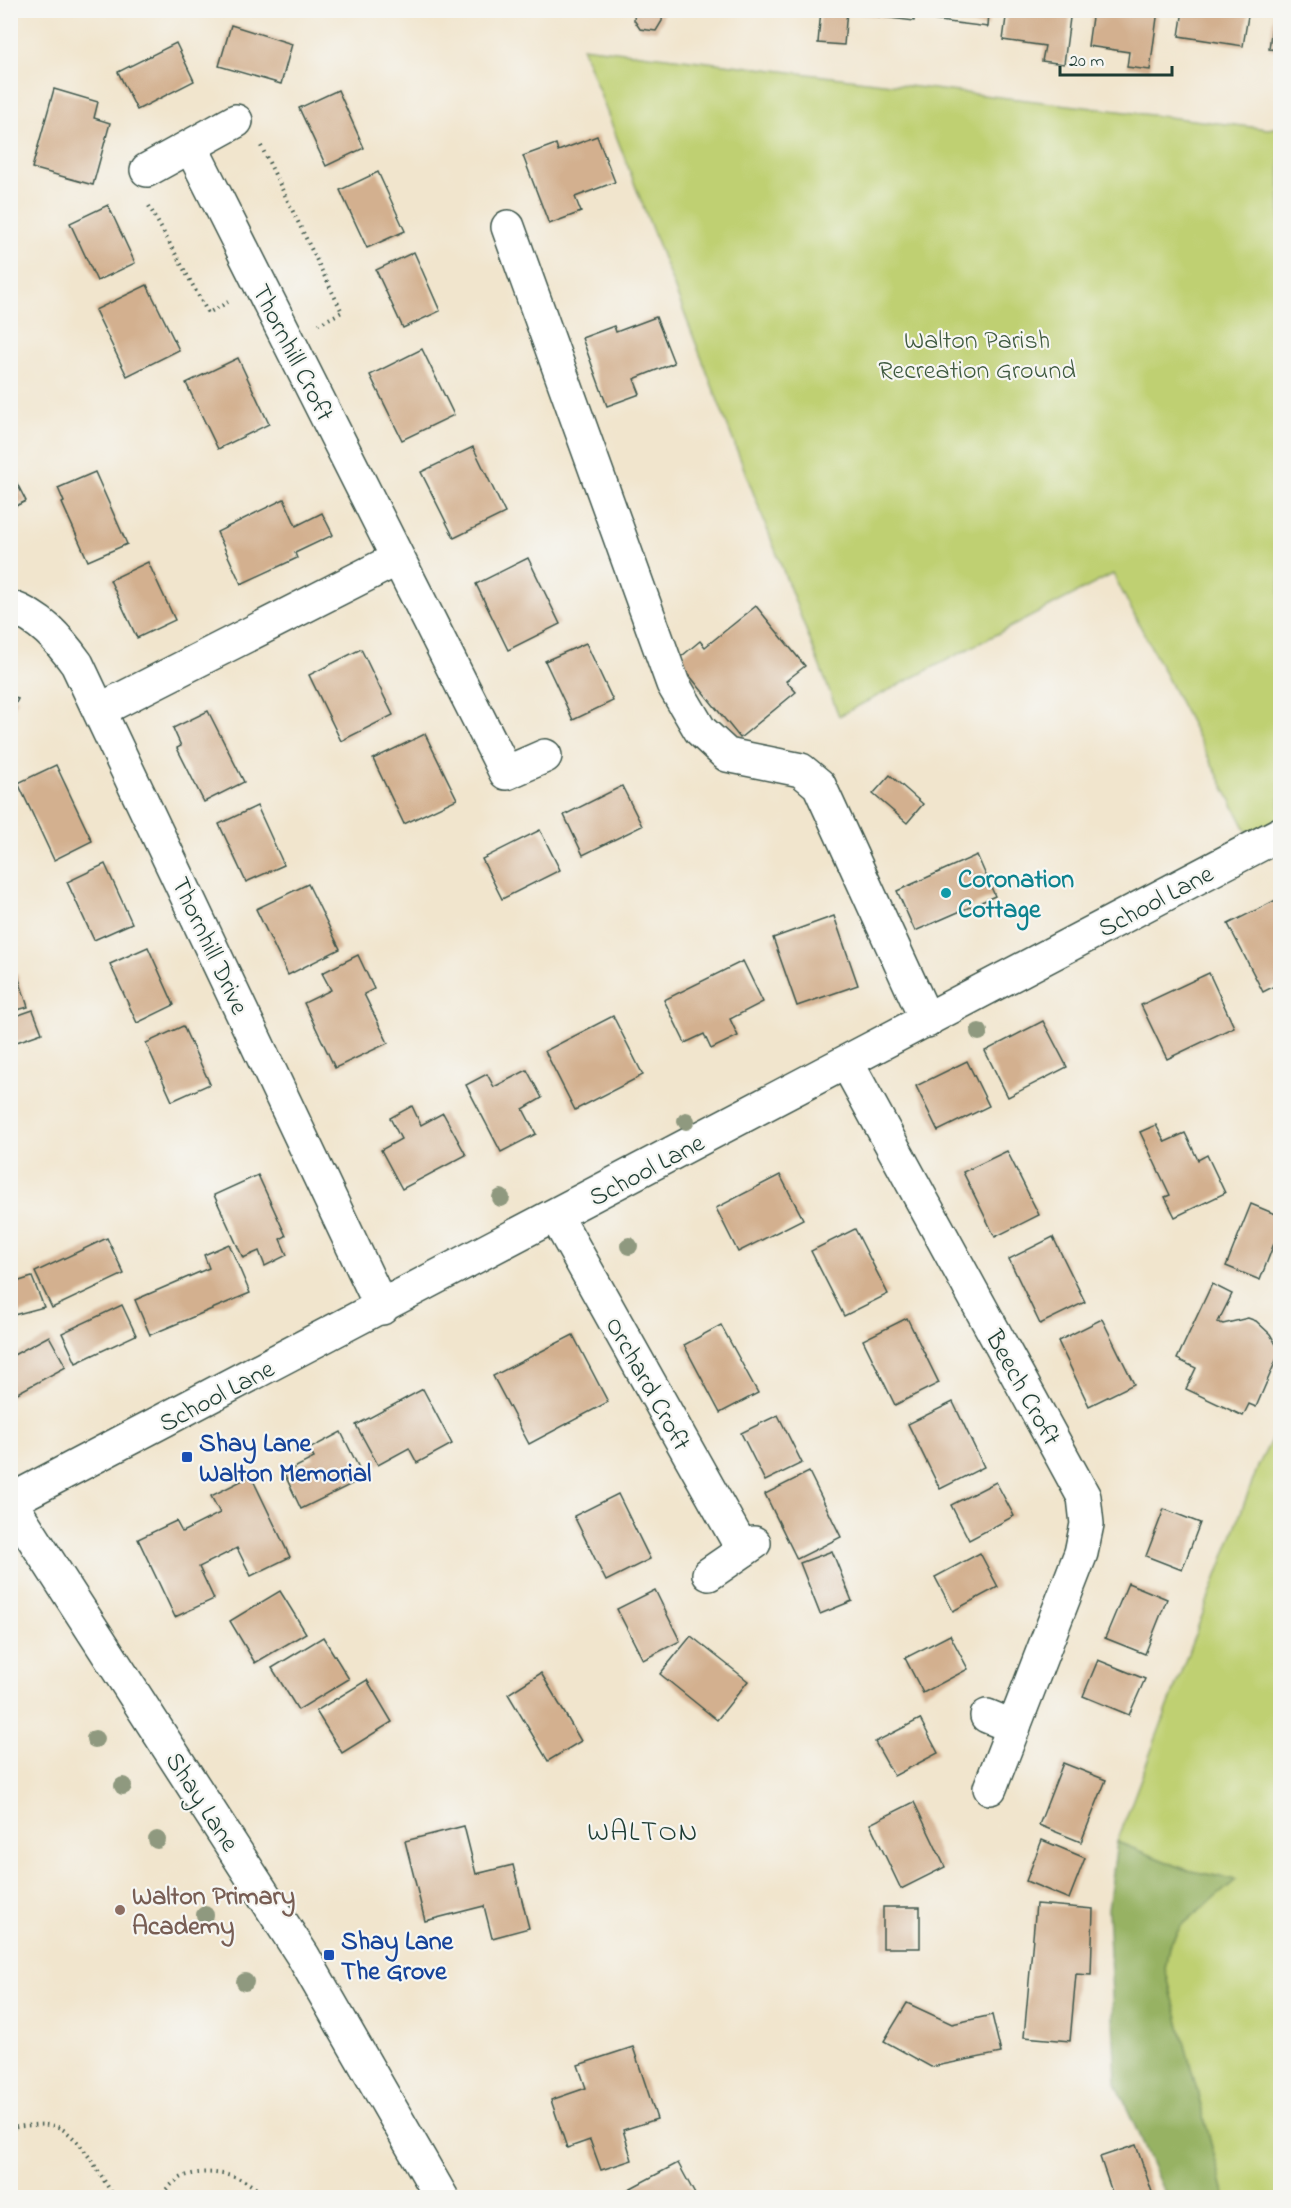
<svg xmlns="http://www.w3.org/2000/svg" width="1291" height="2208" font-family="'Indie Flower',sans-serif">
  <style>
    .green { fill: #bfd072; stroke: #6f8653; stroke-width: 1.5 }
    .forest { fill: #97b264; stroke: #5b784c; stroke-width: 1.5 }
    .building { fill: #d3b08f }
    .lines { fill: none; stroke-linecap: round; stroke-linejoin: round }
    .minor-casing { stroke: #3e564b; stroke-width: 36 }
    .tertiary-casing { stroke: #3e564b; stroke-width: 36 }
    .secondary-casing { stroke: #3e564b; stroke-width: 36 }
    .path { stroke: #3e564b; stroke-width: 4; stroke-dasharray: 1.5 4.5; stroke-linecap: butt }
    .minor { stroke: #fff; stroke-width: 33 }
    .tertiary { stroke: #fff; stroke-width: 33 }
    .secondary { stroke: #fff; stroke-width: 33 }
    .tree { fill: #8f997f }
    .culture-dot { fill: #0f9aa8; stroke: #f6f6f2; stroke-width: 2 }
    .transit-dot { fill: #1a4fb4; stroke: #f6f6f2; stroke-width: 2 }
    .education-dot { fill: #8d6e63; stroke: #f6f6f2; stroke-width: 2 }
    .labels { text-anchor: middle; stroke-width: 4.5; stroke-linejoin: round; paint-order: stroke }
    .park-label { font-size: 26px; fill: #3f5a40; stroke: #f6f6f2 }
    .street-label { font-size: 26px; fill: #1f3d34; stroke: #f6f6f2 }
    .culture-label { font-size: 26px; font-weight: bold; fill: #0d838f; stroke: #f6f6f2; text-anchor: start }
    .transit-label { font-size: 26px; font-weight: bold; fill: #164399; stroke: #f6f6f2; text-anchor: start }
    .education-label { font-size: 26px; font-weight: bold; fill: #785e54; stroke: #f6f6f2; text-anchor: start }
    .quarter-label { font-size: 28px; letter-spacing: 1.5px; fill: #1f3d34; stroke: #f6f6f2 }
  </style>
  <rect width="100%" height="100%" fill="#f6f6f2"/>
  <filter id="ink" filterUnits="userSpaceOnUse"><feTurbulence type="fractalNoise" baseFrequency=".0167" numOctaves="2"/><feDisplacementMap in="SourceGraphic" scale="12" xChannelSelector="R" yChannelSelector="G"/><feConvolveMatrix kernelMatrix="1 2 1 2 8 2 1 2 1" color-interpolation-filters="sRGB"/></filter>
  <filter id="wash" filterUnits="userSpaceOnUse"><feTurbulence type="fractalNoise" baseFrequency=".008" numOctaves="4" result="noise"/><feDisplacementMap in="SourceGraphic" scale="24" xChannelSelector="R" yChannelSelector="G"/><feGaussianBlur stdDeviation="1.35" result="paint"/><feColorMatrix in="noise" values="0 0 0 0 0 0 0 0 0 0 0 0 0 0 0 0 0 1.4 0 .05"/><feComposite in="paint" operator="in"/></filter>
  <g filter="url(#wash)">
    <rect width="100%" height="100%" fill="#f1e5cd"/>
    <!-- green -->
    <g class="green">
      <path d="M582,47L1268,129L1280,127V834L1255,847L1113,574L839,716Z"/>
      <path d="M1280,1423V2197H1225L1165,1969L1169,1946L1181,1926L1236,1880L1187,1870L1117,1842L1259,1464Z"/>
    </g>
    <!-- forest -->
    <path class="forest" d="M1117,1842L1187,1870L1236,1880L1181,1926L1169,1946L1165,1969L1225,2197H1166L1116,2083L1108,1909Z"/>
    <g id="blocks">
      <!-- building -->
      <g class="building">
        <path d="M635,10H663L662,21L656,31L640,29L634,20Z"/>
        <path d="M821,10H847L844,45L818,43Z"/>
        <path d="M859,10H915L914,21L859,14Z"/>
        <path d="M933,10H989L988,27L932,20Z"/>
        <path d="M1007,10H1071L1064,64L1042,61L1045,46L1003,40Z"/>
        <path d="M1093,10H1158L1150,70L1127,67L1129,52L1088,46Z"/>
        <path d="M1183,10H1249L1243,46L1179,36Z"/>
        <path d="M1274,10H1280V50L1269,49Z"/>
        <path d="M231,25L292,44L281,84L219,66Z"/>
        <path d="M176,43L194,81L137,110L118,72Z"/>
        <path d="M54,89L98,102L94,118L110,123L93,185L32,168Z"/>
        <path d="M338,90L364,148L326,166L299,108Z"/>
        <path d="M597,136L615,182L575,197L581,212L549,224L523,156L556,144L558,151Z"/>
        <path d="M378,172L405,231L367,248L340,190Z"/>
        <path d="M108,205L135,263L97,281L70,223Z"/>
        <path d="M414,252L440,311L403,328L376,270Z"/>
        <path d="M147,285L179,350L127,376L95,310Z"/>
        <path d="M656,317L674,363L634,379L640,394L607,406L582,338L614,326L616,332Z"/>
        <path d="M422,349L454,415L402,440L370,375Z"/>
        <path d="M238,358L269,424L218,449L186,383Z"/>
        <path d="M473,447L505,513L454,538L421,472Z"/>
        <path d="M10,470L26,501L10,509Z"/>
        <path d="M95,472L127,544L88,561L62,503L64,502L58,488Z"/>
        <path d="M284,499L296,526L322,513L333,535L295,553L297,558L241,584L217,532Z"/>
        <path d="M528,558L560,624L508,650L476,584Z"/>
        <path d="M148,562L175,620L137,638L110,580Z"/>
        <path d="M756,606L805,666L786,681L796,692L740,738L677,660L700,641L705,647Z"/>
        <path d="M586,643L613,701L573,720L545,661Z"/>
        <path d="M361,649L393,715L341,741L309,675Z"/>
        <path d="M10,696L18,699L10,715Z"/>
        <path d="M208,711L244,782L204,802L177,748L181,746L173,728Z"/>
        <path d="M425,734L457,799L404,824L373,759Z"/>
        <path d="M56,765L92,841L54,860L18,783Z"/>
        <path d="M890,775L923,804L907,823L873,794Z"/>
        <path d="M622,786L642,826L583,855L564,815Z"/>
        <path d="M257,806L284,865L246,882L219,824Z"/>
        <path d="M540,830L560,870L502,899L482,859Z"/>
        <path d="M977,855L995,896L915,931L897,891Z"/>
        <path d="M105,864L132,923L94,940L67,882Z"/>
        <path d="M308,884L340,949L288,975L256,909Z"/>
        <path d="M1280,898V983L1263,992L1228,924Z"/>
        <path d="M834,916L858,985L797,1006L773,938Z"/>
        <path d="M148,947L174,1005L137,1023L110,964Z"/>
        <path d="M358,955L374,989L364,994L388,1043L335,1068L304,1003L331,990L322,973Z"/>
        <path d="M743,961L763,1002L730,1019L738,1036L711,1049L704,1034L685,1043L664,1000Z"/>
        <path d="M17,973L28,1007L10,1012V975Z"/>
        <path d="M1209,973L1234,1027L1167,1059L1141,1005Z"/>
        <path d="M33,1010L42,1033L14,1043L10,1018Z"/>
        <path d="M613,1016L643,1075L575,1110L545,1051Z"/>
        <path d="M1043,1021L1067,1067L1008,1097L985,1051Z"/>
        <path d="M183,1026L210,1084L172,1101L146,1043Z"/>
        <path d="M967,1061L989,1106L938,1131L916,1086Z"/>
        <path d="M527,1070L542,1098L523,1109L536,1134L501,1152L466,1085L487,1074L494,1087Z"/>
        <path d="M412,1106L421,1125L443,1113L466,1155L402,1189L381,1150L401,1139L390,1118Z"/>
        <path d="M1156,1125L1165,1142L1185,1133L1198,1160L1207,1155L1225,1193L1175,1217L1165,1197L1170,1195L1140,1132Z"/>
        <path d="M1007,1151L1039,1215L995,1237L963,1172Z"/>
        <path d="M258,1175L286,1236L280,1239L287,1255L265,1266L259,1251L243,1258L214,1195Z"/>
        <path d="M780,1175L803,1219L738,1252L716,1208Z"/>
        <path d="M1251,1204L1280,1216V1228L1260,1280L1226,1266Z"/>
        <path d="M855,1229L888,1294L844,1316L811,1251Z"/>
        <path d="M1053,1237L1085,1302L1040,1324L1009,1259Z"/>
        <path d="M107,1238L124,1274L52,1308L35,1272Z"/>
        <path d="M229,1244L250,1293L150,1335L135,1300L209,1268L204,1255Z"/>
        <path d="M32,1277L44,1307L10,1316V1284Z"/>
        <path d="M1212,1284L1232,1294L1218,1322L1223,1324L1248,1318L1256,1321L1270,1334L1280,1351L1256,1407L1249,1404L1243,1416L1186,1389L1196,1368L1177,1359Z"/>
        <path d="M122,1305L136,1335L76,1363L62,1333Z"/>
        <path d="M907,1318L939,1383L895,1405L863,1340Z"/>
        <path d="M1102,1319L1134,1384L1089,1406L1058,1341Z"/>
        <path d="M721,1325L758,1393L720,1413L684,1345Z"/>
        <path d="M573,1335L608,1402L529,1444L493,1376Z"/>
        <path d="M49,1336L66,1367L10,1397V1357Z"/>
        <path d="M423,1389L452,1444L417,1463L409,1448L378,1465L356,1425Z"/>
        <path d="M953,1402L984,1467L940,1489L908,1424Z"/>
        <path d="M778,1415L802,1463L765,1481L741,1433Z"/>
        <path d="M341,1432L364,1478L301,1509L284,1473L314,1458L309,1449Z"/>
        <path d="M809,1472L841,1537L797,1559L765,1494Z"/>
        <path d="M251,1476L290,1557L251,1576L237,1548L199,1567L214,1599L175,1617L138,1539L176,1521L182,1532L220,1513L211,1496Z"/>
        <path d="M996,1482L1014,1516L969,1540L951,1505Z"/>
        <path d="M618,1494L650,1559L606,1581L574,1516Z"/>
        <path d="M1164,1509L1200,1523L1182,1570L1146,1556Z"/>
        <path d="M832,1551L852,1601L820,1614L800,1563Z"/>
        <path d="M980,1553L998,1587L953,1611L935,1577Z"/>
        <path d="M1128,1583L1167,1599L1145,1654L1105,1638Z"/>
        <path d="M655,1590L680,1641L643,1660L617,1609Z"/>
        <path d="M280,1591L306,1633L255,1663L230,1621Z"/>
        <path d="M950,1635L968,1669L923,1693L905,1658Z"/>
        <path d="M691,1636L748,1681L717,1720L660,1674Z"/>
        <path d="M323,1637L349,1679L298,1710L272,1668Z"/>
        <path d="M1098,1660L1145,1679L1129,1715L1083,1696Z"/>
        <path d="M541,1673L581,1741L548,1761L508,1694Z"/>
        <path d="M367,1680L392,1722L342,1753L316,1711Z"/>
        <path d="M920,1719L938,1753L894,1776L875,1742Z"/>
        <path d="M1063,1763L1106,1780L1081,1842L1039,1825Z"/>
        <path d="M914,1802L945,1867L901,1889L870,1824Z"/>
        <path d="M464,1826L476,1874L513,1865L529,1928L492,1938L484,1906L425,1921L405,1841Z"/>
        <path d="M1042,1840L1085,1858L1069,1899L1026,1881Z"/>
        <path d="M1036,1904L1093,1909L1091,1975L1076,1974L1070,2041L1024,2037Z"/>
        <rect x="883" y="1907" width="37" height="41"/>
        <path d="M907,2003L952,2024L992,2015L1001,2053L931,2067L884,2041Z"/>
        <path d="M633,2047L657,2119L623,2130L632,2160L601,2170L590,2140L567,2148L551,2100L586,2088L578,2065Z"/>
        <path d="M1136,2145L1154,2198H1114L1100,2157Z"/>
        <path d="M678,2163L697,2198H612Z"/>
      </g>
    </g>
  </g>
  <g filter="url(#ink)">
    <use href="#blocks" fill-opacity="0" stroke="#3e564b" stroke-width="1.5"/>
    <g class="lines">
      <defs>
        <g id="minor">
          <path d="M191,147L506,773L545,756"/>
          <path d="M147,170L236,121"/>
          <path d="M508,227L673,684L700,730L727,755L801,770L819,785L927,1021"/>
          <path d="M10,607C41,618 58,638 77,664L382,1308"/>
          <path d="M100,710L397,559"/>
          <path d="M847,1063L1084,1497L1087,1524L1081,1553L990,1788"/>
          <path d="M556,1216L743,1550"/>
          <path d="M709,1574L754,1543"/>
          <path d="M987,1716L1014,1727"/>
        </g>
        <path id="tertiary" d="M10,1501L1280,834"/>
        <path id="secondary" d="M10,1502L303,1956L442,2198"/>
      </defs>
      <!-- minor casing -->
      <use href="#minor" class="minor-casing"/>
      <!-- tertiary casing -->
      <use href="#tertiary" class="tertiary-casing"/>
      <!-- secondary casing -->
      <use href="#secondary" class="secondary-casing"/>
      <!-- path -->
      <g class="path">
        <path d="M261,146L342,312L319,324"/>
        <path d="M149,206L208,313L228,302"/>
        <path d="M1280,763L1278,769L1280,774"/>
        <path d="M10,2128C26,2126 48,2121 62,2129C84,2142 101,2177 115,2198"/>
        <path d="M158,2198C165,2190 178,2177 188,2175C211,2168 251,2176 264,2198"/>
      </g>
      <!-- minor -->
      <use href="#minor" class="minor"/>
      <!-- tertiary -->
      <use href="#tertiary" class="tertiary"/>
      <!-- secondary -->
      <use href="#secondary" class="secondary"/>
    </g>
    <!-- trees -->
    <g class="tree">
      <circle cx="979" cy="1032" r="9"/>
      <circle cx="686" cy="1121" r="9"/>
      <circle cx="501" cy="1198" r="9"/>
      <circle cx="629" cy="1246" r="9"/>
      <circle cx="95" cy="1739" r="9"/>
      <circle cx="123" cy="1786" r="9"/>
      <circle cx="157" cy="1840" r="9"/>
      <circle cx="205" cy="1915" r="9"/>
      <circle cx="245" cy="1982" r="9"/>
    </g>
  </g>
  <!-- markers -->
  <circle class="culture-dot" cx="946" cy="893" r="6"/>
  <g class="transit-dot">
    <rect x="181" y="1451" width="12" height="12" rx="3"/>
    <rect x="323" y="1949" width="12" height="12" rx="3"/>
  </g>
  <circle class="education-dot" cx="120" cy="1910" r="6"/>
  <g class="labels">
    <!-- park labels -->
    <g class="park-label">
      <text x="977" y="348">Walton Parish<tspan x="977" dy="30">Recreation Ground</tspan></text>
    </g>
    <!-- street labels -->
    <g class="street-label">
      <text transform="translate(294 352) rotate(63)" y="9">Thornhill Croft</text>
      <text transform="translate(1155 900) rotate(-28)" y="9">School Lane</text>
      <text transform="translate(211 945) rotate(65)" y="9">Thornhill Drive</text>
      <text transform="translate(646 1169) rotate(-28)" y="9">School Lane</text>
      <text transform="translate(649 1383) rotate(61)" y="9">Orchard Croft</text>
      <text transform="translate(1024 1387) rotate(61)" y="9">Beech Croft</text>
      <text transform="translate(216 1395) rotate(-28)" y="9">School Lane</text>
      <text transform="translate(203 1801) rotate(57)" y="9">Shay Lane</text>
    </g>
    <!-- culture labels -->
    <g class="culture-label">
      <text x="958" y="887">Coronation<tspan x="958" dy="30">Cottage</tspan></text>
    </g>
    <!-- transit labels -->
    <g class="transit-label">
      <text x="199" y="1451">Shay Lane<tspan x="199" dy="30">Walton Memorial</tspan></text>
      <text x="341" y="1949">Shay Lane<tspan x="341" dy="30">The Grove</tspan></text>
    </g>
    <!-- education labels -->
    <g class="education-label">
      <text x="132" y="1904">Walton Primary<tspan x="132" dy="30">Academy</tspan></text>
    </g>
    <!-- quarter labels -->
    <g class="quarter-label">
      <text x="643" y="1840">WALTON</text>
    </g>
  </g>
  <!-- margin -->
  <rect width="1291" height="2208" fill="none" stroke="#f6f6f2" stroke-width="36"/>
  <!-- scale -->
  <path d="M1060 66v9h112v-9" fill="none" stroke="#1f3d34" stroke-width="3"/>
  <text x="1069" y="66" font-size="18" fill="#1f3d34" stroke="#f6f6f2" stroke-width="4.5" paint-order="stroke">20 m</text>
</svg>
